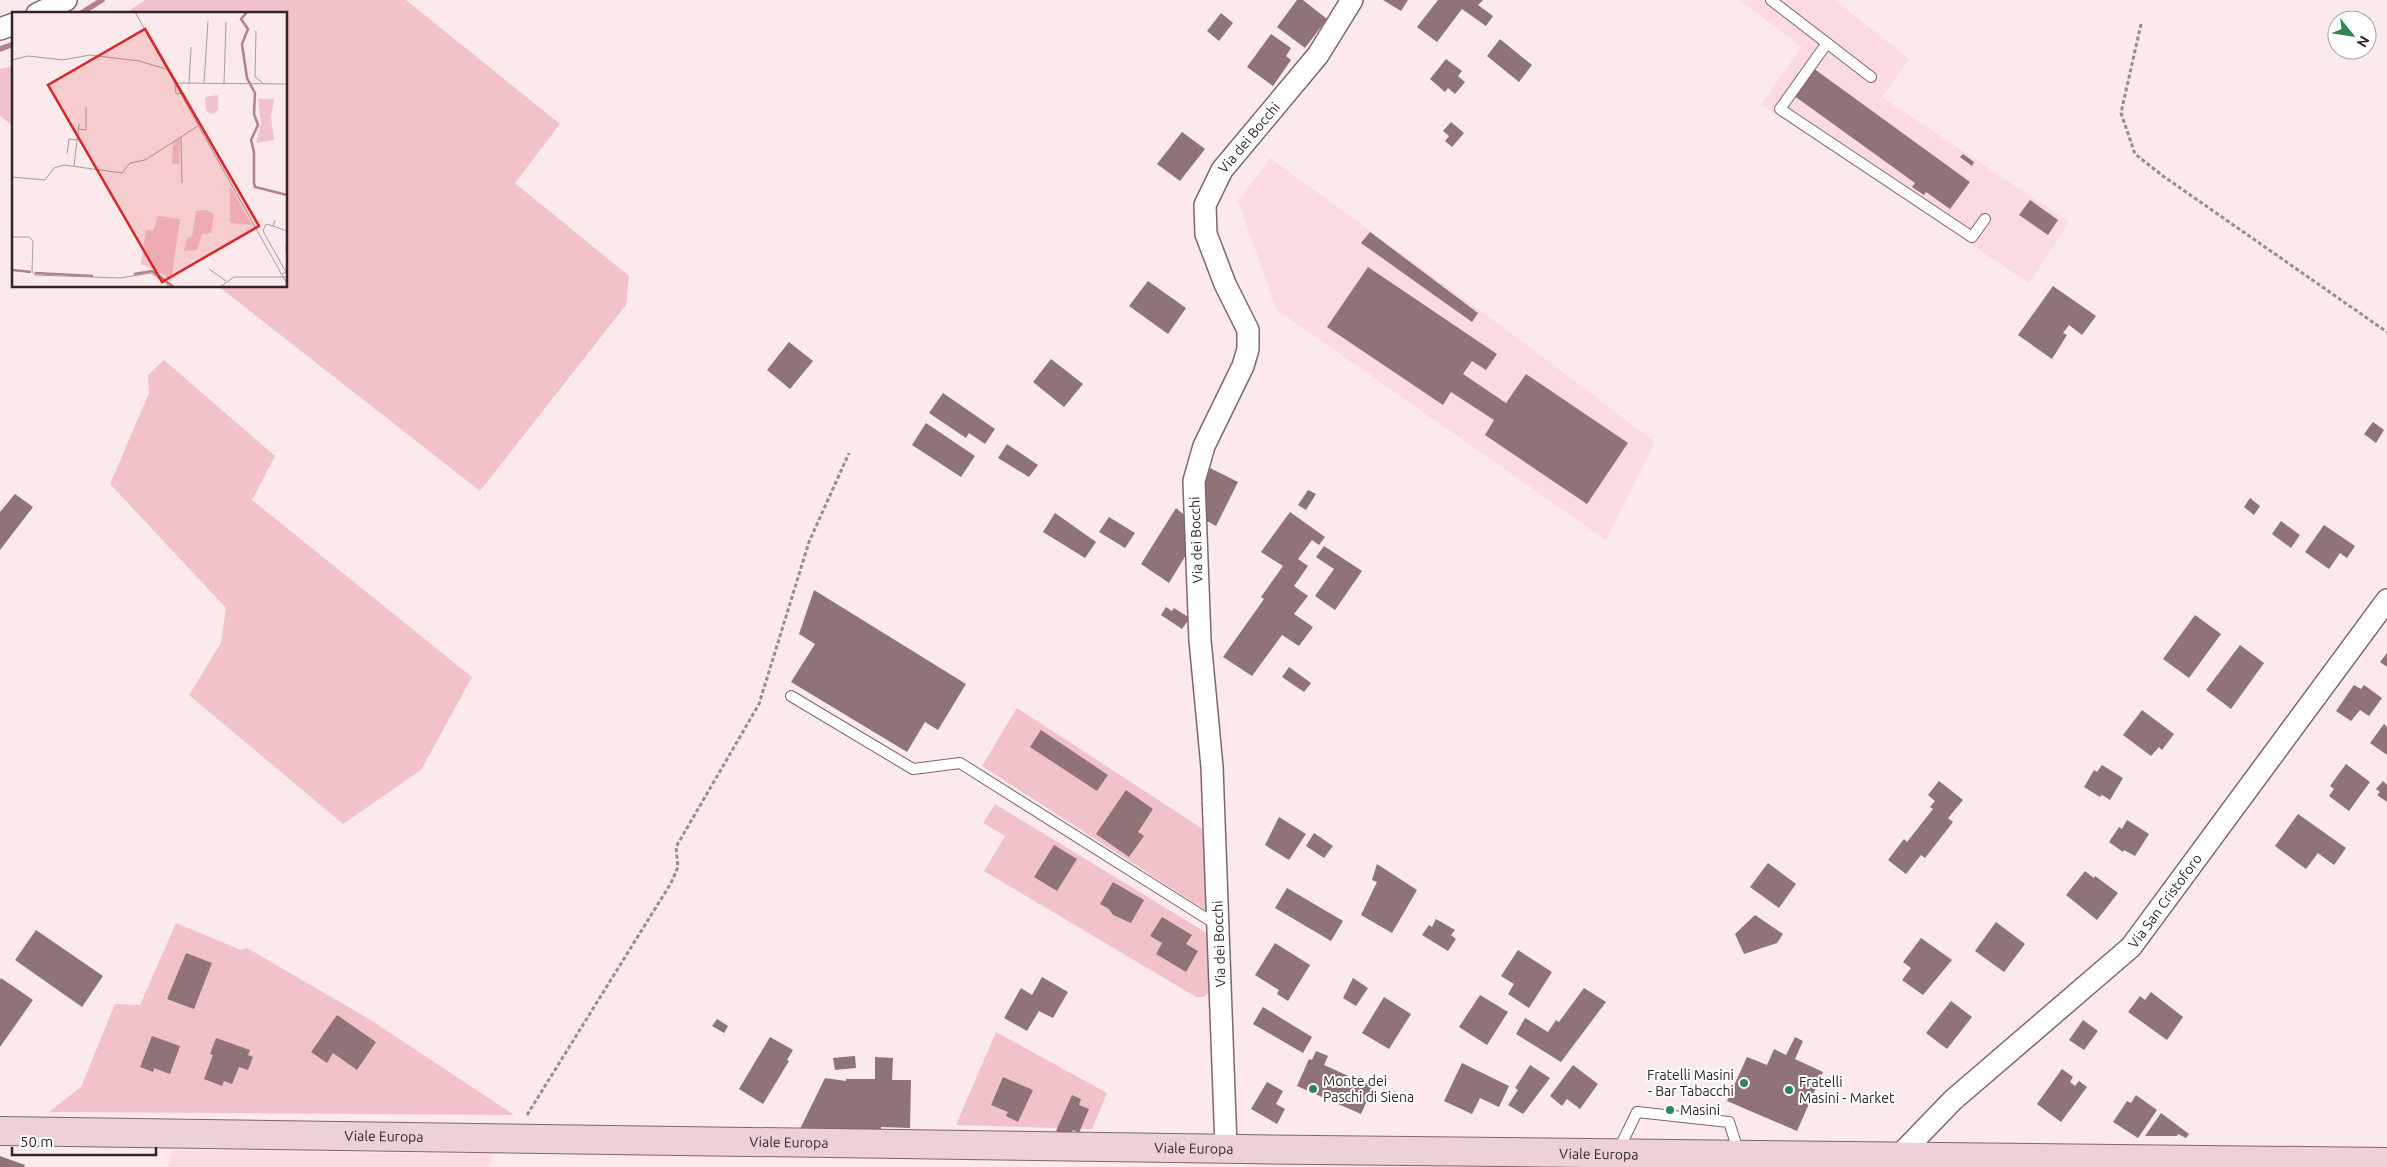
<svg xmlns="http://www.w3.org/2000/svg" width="2387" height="1167" font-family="Ubuntu,sans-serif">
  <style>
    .built { fill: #fbdae0 }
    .green { fill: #f2c2ca }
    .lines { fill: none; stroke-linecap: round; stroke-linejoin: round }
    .stream { stroke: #b3818b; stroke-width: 5.5 }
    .building { fill: #8f7377 }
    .service-casing { stroke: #81656a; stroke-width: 12 }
    .minor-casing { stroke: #81656a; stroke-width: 24 }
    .secondary-casing { stroke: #81656a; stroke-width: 30 }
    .path { stroke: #9b8b8e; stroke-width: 3; stroke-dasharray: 4 2.5; stroke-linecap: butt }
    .service { stroke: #fff; stroke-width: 10 }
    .minor { stroke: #fff; stroke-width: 21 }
    .secondary { stroke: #eed0d7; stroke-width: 28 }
    .poi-dot { fill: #308557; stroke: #fff; stroke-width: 2 }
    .labels { text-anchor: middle; stroke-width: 4; stroke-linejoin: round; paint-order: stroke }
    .street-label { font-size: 14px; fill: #302426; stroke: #fff }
    .poi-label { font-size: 14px; fill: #302426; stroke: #fff; text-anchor: start }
    .inset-river { fill: none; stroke: #b3818b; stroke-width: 2.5 }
    .inset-road { fill: none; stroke: #aa9a9d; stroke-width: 1 }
    .view { fill: #d62828; fill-opacity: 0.15; stroke: #d62828; stroke-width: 2.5 }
    .inset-edge { fill: none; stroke: #302426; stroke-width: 2.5 }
  </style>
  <rect width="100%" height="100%" fill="#fce9ec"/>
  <!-- built -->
  <g class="built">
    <path d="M1739,0H1835L1909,59L1882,97L2069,222L2029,283L1761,104L1802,47Z"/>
    <path d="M1270,158L1504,328L1655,442L1606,540L1277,310L1238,201Z"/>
    <path d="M173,1150L464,1154L494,1153L488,1167H168Z"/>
  </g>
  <!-- green -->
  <g class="green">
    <path d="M145,0H406L560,124L515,183L629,276L626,305L480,491L218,286H286V14H124Z"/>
    <path d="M14,66V127L0,116V69Z"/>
    <path d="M164,360L275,456L252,500L472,677L421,770L343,824L189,695L221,643L226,608L110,484L149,393L148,375Z"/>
    <path d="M1017,708L1206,831L1210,913L982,766Z"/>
    <path d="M995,804L1210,935V991L1204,997H1196L984,871L1005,836L983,823Z"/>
    <path d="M176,923L241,950L247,948L369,1019L514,1115L49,1112L81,1087L115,1004L140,1005Z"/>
    <path d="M996,1032L1107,1093L1092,1129L956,1125Z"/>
  </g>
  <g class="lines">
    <!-- stream -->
    <g class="stream">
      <path d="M80,14L102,0"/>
      <path d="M0,49L14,44"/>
    </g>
  </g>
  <!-- building -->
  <g class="building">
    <path d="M1297,0H1303L1327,19L1305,48L1277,27Z"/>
    <path d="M1383,0H1408L1401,11Z"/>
    <path d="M1438,0H1483L1478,5L1493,16L1486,26L1462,9L1437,42L1417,27Z"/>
    <path d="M1221,13L1233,23L1219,41L1207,31Z"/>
    <path d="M1271,34L1291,48L1286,56L1291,60L1273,86L1247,67Z"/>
    <path d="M1500,39L1532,65L1519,82L1487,56Z"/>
    <path d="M1446,59L1462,71L1458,76L1465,82L1455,94L1448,88L1445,92L1430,79Z"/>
    <path d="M1813,68L1970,182L1950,209L1926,192L1924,195L1912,187L1915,183L1793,95Z"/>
    <path d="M1451,122L1464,133L1452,147L1445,141L1449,136L1443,131Z"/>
    <path d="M1182,132L1205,149L1180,181L1157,164Z"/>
    <path d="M1963,154L1974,162L1972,166L1960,157Z"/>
    <path d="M2030,200L2058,220L2048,235L2019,215Z"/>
    <path d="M1370,232L1478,313L1472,322L1361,243Z"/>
    <path d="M1368,267L1497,354L1486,370L1472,361L1463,374L1506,403L1526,374L1628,443L1587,504L1485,435L1494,420L1451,392L1443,405L1327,327Z"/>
    <path d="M1148,281L1186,308L1168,334L1129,306Z"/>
    <path d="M2053,286L2096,316L2082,335L2069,325L2063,333L2067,335L2052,359L2018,335Z"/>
    <path d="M789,342L813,361L790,389L767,370Z"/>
    <path d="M1051,359L1083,384L1064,407L1033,382Z"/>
    <path d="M943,393L995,429L985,444L969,433L966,438L929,413Z"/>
    <path d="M2373,422L2384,430L2376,443L2364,434Z"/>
    <path d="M926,423L975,456L961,477L912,445Z"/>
    <path d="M1007,444L1038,465L1029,477L998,458Z"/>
    <path d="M1210,468L1238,482L1216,526L1200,517L1203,489Z"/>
    <path d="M1308,490L1316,494L1306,510L1298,505Z"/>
    <path d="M15,494L33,507L0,550V512Z"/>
    <path d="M2250,498L2260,506L2254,515L2244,507Z"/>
    <path d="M1176,508L1188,518L1189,550L1169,583L1141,564Z"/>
    <path d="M1290,512L1325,537L1319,545L1312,540L1298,559L1308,566L1294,586L1308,596L1294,614L1313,627L1299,646L1282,635L1252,676L1223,657L1264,599L1261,597L1283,566L1261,552Z"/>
    <path d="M1055,513L1096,542L1085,558L1043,532Z"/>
    <path d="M1109,517L1135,533L1125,548L1099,532Z"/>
    <path d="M2281,521L2300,535L2291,548L2272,534Z"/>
    <path d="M2324,525L2355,546L2347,558L2340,553L2329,569L2305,552Z"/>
    <path d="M1324,546L1362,571L1335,610L1315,596L1334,569L1316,557Z"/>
    <path d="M814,590L966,684L938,730L925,722L907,752L791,682L815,644L799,634Z"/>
    <path d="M1166,607L1172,611L1174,608L1190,618L1182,629L1161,615Z"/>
    <path d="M2195,615L2221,634L2189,678L2163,659Z"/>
    <path d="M2240,645L2264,663L2231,709L2206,690Z"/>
    <path d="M2387,653V667L2380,662Z"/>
    <path d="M1289,667L1311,683L1304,692L1282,677Z"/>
    <path d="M2354,685L2361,689L2364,685L2382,698L2369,716L2360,710L2351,721L2336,711Z"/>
    <path d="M2142,710L2174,734L2162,750L2159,747L2151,756L2123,735Z"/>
    <path d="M2384,724L2387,727V755L2370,743Z"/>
    <path d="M1041,730L1108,775L1097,791L1030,747Z"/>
    <path d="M2346,764L2370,782L2349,811L2329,796L2334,789L2330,786Z"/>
    <path d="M2102,765L2123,778L2110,800L2102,795L2100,797L2084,787L2094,770L2097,772Z"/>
    <path d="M1939,781L1963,800L1948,818L1953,822L1925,858L1921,855L1906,874L1888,860L1904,839L1907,842L1933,809L1930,807L1935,801L1928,795Z"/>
    <path d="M2383,781L2387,785V802L2377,795L2380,792L2376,789Z"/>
    <path d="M1126,790L1153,809L1138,832L1144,836L1129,857L1096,834Z"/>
    <path d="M2298,814L2346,848L2334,865L2318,853L2306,869L2275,846Z"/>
    <path d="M1279,817L1306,834L1289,860L1265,845Z"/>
    <path d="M2127,820L2149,834L2135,856L2124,850L2123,852L2109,842L2119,827L2122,829Z"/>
    <path d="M1314,833L1333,846L1324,858L1306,846Z"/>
    <path d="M1054,845L1077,859L1057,891L1034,877Z"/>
    <path d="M1768,863L1796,884L1779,908L1750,887Z"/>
    <path d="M1377,864L1417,890L1392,933L1361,915L1377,882L1372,880Z"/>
    <path d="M2085,871L2094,878L2095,876L2118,893L2097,920L2066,895Z"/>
    <path d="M1113,882L1144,900L1131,923L1113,915L1109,909L1100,904Z"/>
    <path d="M1287,888L1343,921L1331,941L1275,908Z"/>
    <path d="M1755,915L1783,934L1777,943L1744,954L1735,934Z"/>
    <path d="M1162,917L1192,935L1186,944L1198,951L1186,972L1156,954L1162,943L1150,936Z"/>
    <path d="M1436,919L1455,930L1451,935L1456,939L1448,951L1422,935L1429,925L1432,927Z"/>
    <path d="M1996,922L2025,944L2004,972L1975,951Z"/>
    <path d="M36,930L103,976L82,1007L15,960Z"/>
    <path d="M1921,938L1952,960L1923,995L1902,980L1911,968L1903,962Z"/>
    <path d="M1275,943L1310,965L1288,1001L1277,994L1279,990L1255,975Z"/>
    <path d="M1518,950L1552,972L1529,1008L1508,994L1514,984L1501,976Z"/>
    <path d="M186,953L212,963L194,1009L167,999Z"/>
    <path d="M1042,977L1068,992L1053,1018L1039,1011L1027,1031L1004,1018L1021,988L1032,995Z"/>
    <path d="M1,978L33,1000L0,1047V980Z"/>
    <path d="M1353,978L1368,988L1356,1006L1343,998Z"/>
    <path d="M1584,988L1606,1002L1561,1062L1516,1034L1525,1018L1548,1032L1556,1020L1559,1022Z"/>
    <path d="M2151,992L2183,1017L2167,1040L2128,1012L2140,996L2145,1000Z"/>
    <path d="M1480,995L1508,1012L1487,1045L1459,1027Z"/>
    <path d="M1384,997L1411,1014L1389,1049L1362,1033Z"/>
    <path d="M1951,1001L1972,1017L1947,1049L1926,1033Z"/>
    <path d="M1263,1007L1312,1037L1303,1053L1253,1024Z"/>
    <path d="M337,1015L376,1042L357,1070L333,1053L327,1063L311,1052Z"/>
    <path d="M717,1019L728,1026L724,1033L712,1026Z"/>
    <path d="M2083,1020L2098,1031L2084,1050L2069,1040Z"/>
    <path d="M152,1036L180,1046L170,1074L154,1068L153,1072L140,1067Z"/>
    <path d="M770,1037L793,1050L787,1060L789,1061L763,1104L739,1089Z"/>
    <path d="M1795,1037L1803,1041L1795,1059L1823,1072L1797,1131L1727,1101L1747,1057L1767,1065L1774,1049L1786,1055Z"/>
    <path d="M216,1038L250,1050L248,1055L253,1057L248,1070L239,1067L232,1084L224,1081L222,1086L204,1079L213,1055L210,1054Z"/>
    <path d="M1316,1051L1328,1056L1324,1065L1373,1087L1361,1114L1297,1086L1309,1059L1312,1060Z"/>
    <path d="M855,1056L856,1068L835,1070L833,1058Z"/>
    <path d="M875,1057L893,1058L892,1080H911L910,1128L881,1127V1131L800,1129L825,1078L846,1081V1079H875Z"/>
    <path d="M1462,1063L1509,1086L1499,1107L1480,1098L1472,1114L1444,1101Z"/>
    <path d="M1530,1065L1550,1078L1523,1114L1508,1105L1518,1090L1515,1088Z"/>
    <path d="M1573,1065L1598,1084L1580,1109L1567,1099L1562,1106L1550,1096Z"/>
    <path d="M2062,1069L2073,1077L2070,1082L2075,1086L2079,1081L2087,1087L2061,1122L2037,1104Z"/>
    <path d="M1003,1077L1033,1090L1018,1122L1006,1116L1008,1112L991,1105Z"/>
    <path d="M1267,1082L1283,1091L1276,1104L1285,1109L1277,1124L1251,1109Z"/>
    <path d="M1072,1095L1081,1099L1079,1105L1089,1109L1079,1133L1073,1130L1070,1137L1056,1131Z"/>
    <path d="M2136,1095L2157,1110L2138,1138L2113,1122L2127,1101L2131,1103Z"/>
    <path d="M2161,1113L2189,1134L2186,1138L2178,1134L2177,1136H2145Z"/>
    <path d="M0,1156L25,1165L24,1167H0Z"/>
  </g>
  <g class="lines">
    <defs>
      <g id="service">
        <path d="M1771,0L1871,77"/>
        <path d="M1827,43L1780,109L1972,237L1985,219"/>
        <path d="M791,696L913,769L960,763L1217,925"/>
        <path d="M1617,1153L1637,1112L1729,1122L1739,1153"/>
      </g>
      <g id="minor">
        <path d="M37,14L66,0"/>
        <path d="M0,29L14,24"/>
        <path id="s1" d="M1226,1147L1212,767L1200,640L1194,481L1204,446L1243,366L1248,349V330L1225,284L1206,234L1205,205L1222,170L1318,55L1352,0"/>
        <path id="s2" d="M1896,1159L1953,1100L2131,947L2387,600"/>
      </g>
      <g id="secondary">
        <path id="s3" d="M0,1131C796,1141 1591,1157 2387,1162"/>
      </g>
    </defs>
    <!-- service casing -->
    <use href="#service" class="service-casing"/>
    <!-- minor casing -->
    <use href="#minor" class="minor-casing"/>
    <!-- secondary casing -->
    <use href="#secondary" class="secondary-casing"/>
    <!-- path -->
    <g class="path">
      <path d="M2141,24L2121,113L2135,154L2163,176L2387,332"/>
      <path d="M527,1115L671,883L678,867L676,847L759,704L809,542L849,453"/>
    </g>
    <!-- service -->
    <use href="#service" class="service"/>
    <!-- minor -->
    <use href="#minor" class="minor"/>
    <!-- secondary -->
    <use href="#secondary" class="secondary"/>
  </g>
  <!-- markers -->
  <g class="poi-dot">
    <circle cx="1744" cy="1083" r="5"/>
    <circle cx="1313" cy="1089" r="5"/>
    <circle cx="1789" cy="1090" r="5"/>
    <circle cx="1670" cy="1110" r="5"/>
  </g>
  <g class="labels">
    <!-- street labels -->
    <g class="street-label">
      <text dy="5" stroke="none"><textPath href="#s1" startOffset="1044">Via dei Bocchi</textPath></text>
      <text transform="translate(1196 540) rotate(-92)" y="5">Via dei Bocchi</text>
      <text dy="5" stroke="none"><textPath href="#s2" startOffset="374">Via San Cristoforo</textPath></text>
      <text transform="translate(1219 944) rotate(-92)" y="5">Via dei Bocchi</text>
      <text dy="5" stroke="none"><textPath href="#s3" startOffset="384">Viale Europa</textPath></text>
      <text dy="5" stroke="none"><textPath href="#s3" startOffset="789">Viale Europa</textPath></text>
      <text dy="5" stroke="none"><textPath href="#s3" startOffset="1194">Viale Europa</textPath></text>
      <text dy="5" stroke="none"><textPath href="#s3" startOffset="1599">Viale Europa</textPath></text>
    </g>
    <!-- poi labels -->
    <g class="poi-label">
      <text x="1734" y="1080" text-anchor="end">Fratelli Masini<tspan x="1734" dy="16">- Bar Tabacchi</tspan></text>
      <text x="1323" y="1086">Monte dei<tspan x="1323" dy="16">Paschi di Siena</tspan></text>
      <text x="1799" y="1087">Fratelli<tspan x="1799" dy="16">Masini - Market</tspan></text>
      <text x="1680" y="1115">Masini</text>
    </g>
  </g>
  <!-- overview -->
  <g transform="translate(12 12)">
    <rect width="275" height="275" fill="#fce9ec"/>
    <path d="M206,83V98L201,102L194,99L193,85ZM246,87H262L259,105L262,128L244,131L249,111ZM168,126L167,152H160L161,131ZM218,174L240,213L218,211ZM194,198L202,202L199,221L190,222L185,238L172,239L175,226L180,225L184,199ZM146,204L168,207L159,270L152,262L129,252L134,218L141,219Z" fill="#f2c2ca"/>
    <path class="inset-river" d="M235,0L229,7L236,17L230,32L235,66L243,81L242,102L246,113L239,128L242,140V171L243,175L275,183M0,258L19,260M23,261L81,264M122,262L140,259L162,275"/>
    <path class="inset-road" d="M123,0L275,272M244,19L243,65L252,72M0,48L16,44L51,48L78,43L127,49L154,57M192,71L196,9M212,71L214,10M177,72L179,35M169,81L164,82L163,71L275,72M67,117L74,118V95M169,126L170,171M55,142L57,127L65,128M62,154L67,112M0,165L33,168L42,156L52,153L110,161L118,151L133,148L186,114M261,214L275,219L274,238M251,219L274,260L270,262M251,219L254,212L261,214L263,208M0,225H17L21,229L20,259L23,263L108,266L139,261L159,275M197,257L214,269M208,275L222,265H275"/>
    <path class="view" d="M133,17L247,214L150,270L36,73Z"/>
    <rect width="275" height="275" class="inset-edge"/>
  </g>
  <!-- north arrow -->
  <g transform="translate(2352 35) rotate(120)"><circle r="24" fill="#ffffff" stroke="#aca7a8"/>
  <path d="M0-4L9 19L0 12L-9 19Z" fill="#308557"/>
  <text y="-8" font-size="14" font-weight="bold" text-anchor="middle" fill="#302426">N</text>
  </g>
  <!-- scale -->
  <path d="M12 1147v8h144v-8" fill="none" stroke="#302426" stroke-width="2.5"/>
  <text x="20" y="1147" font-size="15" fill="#302426" stroke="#ffffff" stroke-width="4" paint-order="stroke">50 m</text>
</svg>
